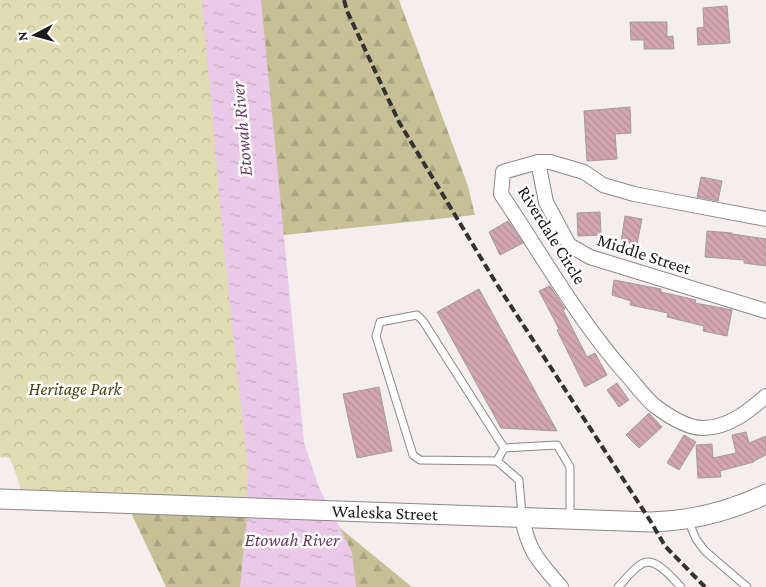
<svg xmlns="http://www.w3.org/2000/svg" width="766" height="587" font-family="'Crimson Pro',serif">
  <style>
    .forest { fill: url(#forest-firs) }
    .park { fill: url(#park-crowns) }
    .water { fill: url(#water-ripples) }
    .building { fill: url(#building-back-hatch); stroke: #a19c9d }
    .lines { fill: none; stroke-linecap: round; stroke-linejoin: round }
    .service-casing { stroke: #8c8886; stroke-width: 9 }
    .minor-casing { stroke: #8c8886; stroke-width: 16 }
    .secondary-casing { stroke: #8c8886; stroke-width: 21 }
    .service { stroke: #fff; stroke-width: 7 }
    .minor { stroke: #fff; stroke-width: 14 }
    .secondary { stroke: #fff; stroke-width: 19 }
    .rail { stroke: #343231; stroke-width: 4; stroke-dasharray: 8 4; stroke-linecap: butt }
    .labels { text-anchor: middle; stroke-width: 5; stroke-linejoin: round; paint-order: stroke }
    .street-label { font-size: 18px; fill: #1c1b1a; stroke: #fff }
    .park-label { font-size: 18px; font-style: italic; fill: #4c4412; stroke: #fff }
    .water-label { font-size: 19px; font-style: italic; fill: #683d66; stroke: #fff }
  </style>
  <defs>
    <pattern id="forest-firs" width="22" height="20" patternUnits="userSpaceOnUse" patternTransform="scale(1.25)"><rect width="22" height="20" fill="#c7c097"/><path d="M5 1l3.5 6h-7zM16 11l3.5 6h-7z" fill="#aaa482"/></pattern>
    <pattern id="park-crowns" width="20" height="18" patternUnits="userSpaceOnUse" patternTransform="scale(1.25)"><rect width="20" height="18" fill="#e2dcb5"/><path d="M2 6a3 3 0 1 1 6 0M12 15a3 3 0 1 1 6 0" fill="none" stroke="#c1bc9b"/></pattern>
    <pattern id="water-ripples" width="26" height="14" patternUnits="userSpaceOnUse" patternTransform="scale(1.25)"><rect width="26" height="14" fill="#ebc9e8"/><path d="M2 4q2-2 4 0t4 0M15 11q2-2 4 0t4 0" fill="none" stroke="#c9acc6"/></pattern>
    <pattern id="building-back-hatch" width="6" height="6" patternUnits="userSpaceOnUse" patternTransform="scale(1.25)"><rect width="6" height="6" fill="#d3a6b1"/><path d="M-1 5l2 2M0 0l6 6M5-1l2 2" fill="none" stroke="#b58e98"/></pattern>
  </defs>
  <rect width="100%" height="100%" fill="#f4efee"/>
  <!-- forest -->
  <g class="forest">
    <path d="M207,0H399L468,186L475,215L256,238Z"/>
    <path d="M125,500L318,510L412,587H166Z"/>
  </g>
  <!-- park -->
  <path class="park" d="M0,0H207L318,510L23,495L10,458L0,457Z"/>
  <!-- water -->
  <path class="water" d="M202,0H261L304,442L318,485L352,552L356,587H240L246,526L248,470L225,259Z"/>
  <!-- building -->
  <g class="building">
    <path d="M727,6L730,43L698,45L697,28L704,27L703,8Z"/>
    <path d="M630,22H667V37L673,36L674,49H644V40H631Z"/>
    <path d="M630,107L631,133L615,134L617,159L587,161L584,111Z"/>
    <path d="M701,177L722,181L718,201L697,197Z"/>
    <path d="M600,212L601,235L578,236L577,213Z"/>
    <path d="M625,216L642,219L637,244L621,242Z"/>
    <path d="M508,221L523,243L500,255L489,232Z"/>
    <path d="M707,231L732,233V234L766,239V266L744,263V260L705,257Z"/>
    <path d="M614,280L661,289V292L696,300L695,303L732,310L727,336L703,331L704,326L667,317L668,313L630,305L631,301L612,295Z"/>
    <path d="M550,286L565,309L563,310L587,357L595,353L607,375L585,387L557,330L559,329L539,291Z"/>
    <path d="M479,289L557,431L501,428L437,312Z"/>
    <path d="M617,383L629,400L619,407L607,390Z"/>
    <path d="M379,387L392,451L357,458L343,394Z"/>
    <path d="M649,413L662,427L639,448L626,435Z"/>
    <path d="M746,432L749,443L766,436V455L754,461V462L720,471L721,477L698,478L696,445L712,444L713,458L736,453L732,435Z"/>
    <path d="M684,435L696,442L679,470L667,463Z"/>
  </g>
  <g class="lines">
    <defs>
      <g id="service">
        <path d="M497,461L504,448"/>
        <path d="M522,515L519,480L497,461L420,460L413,455L376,336L380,322L417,315L423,321L504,448L557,445L570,467V519"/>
        <path d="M688,520L696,539L705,551L747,587"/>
        <path d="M618,587C625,580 632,570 640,565C654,554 672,578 681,587"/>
      </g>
      <g id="minor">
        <path d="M538,162L546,202L569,245L590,257L766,311"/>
        <path d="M766,219L634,194L603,185L584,172L550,162H538L503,172L501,194C542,255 578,320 627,375C636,385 645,398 655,406C667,415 687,428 703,428C728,428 749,411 766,396"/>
        <path d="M522,518C529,553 539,561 561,587"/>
      </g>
      <g id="secondary">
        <path id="s1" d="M0,499L651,522C691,521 730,511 766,494"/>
      </g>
    </defs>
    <!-- service casing -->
    <use href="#service" class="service-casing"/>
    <!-- minor casing -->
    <use href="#minor" class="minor-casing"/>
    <!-- secondary casing -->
    <use href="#secondary" class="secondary-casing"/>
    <!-- service -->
    <use href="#service" class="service"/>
    <!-- minor -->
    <use href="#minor" class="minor"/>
    <!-- secondary -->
    <use href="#secondary" class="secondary"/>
    <!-- rail -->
    <path class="rail" d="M344,0L347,11L399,122L496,283L651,522L665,546L705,587"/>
  </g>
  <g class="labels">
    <!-- street labels -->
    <g class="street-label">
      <text transform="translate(552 235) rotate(58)" y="6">Riverdale Circle</text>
      <text transform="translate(644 254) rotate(18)" y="6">Middle Street</text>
      <text dy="6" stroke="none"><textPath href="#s1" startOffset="385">Waleska Street</textPath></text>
    </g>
    <!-- park labels -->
    <g class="park-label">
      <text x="75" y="395">Heritage Park</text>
    </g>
    <!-- water labels -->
    <g class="water-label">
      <text transform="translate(241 129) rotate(-95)" y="7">Etowah River</text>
      <text x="292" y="546">Etowah River</text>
    </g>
  </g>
  <!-- north arrow -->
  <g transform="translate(35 35) rotate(264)" stroke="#ffffff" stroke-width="4" paint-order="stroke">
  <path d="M0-4L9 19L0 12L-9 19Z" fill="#1c1b1a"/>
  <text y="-8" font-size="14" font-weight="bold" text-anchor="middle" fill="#1c1b1a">N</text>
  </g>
</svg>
